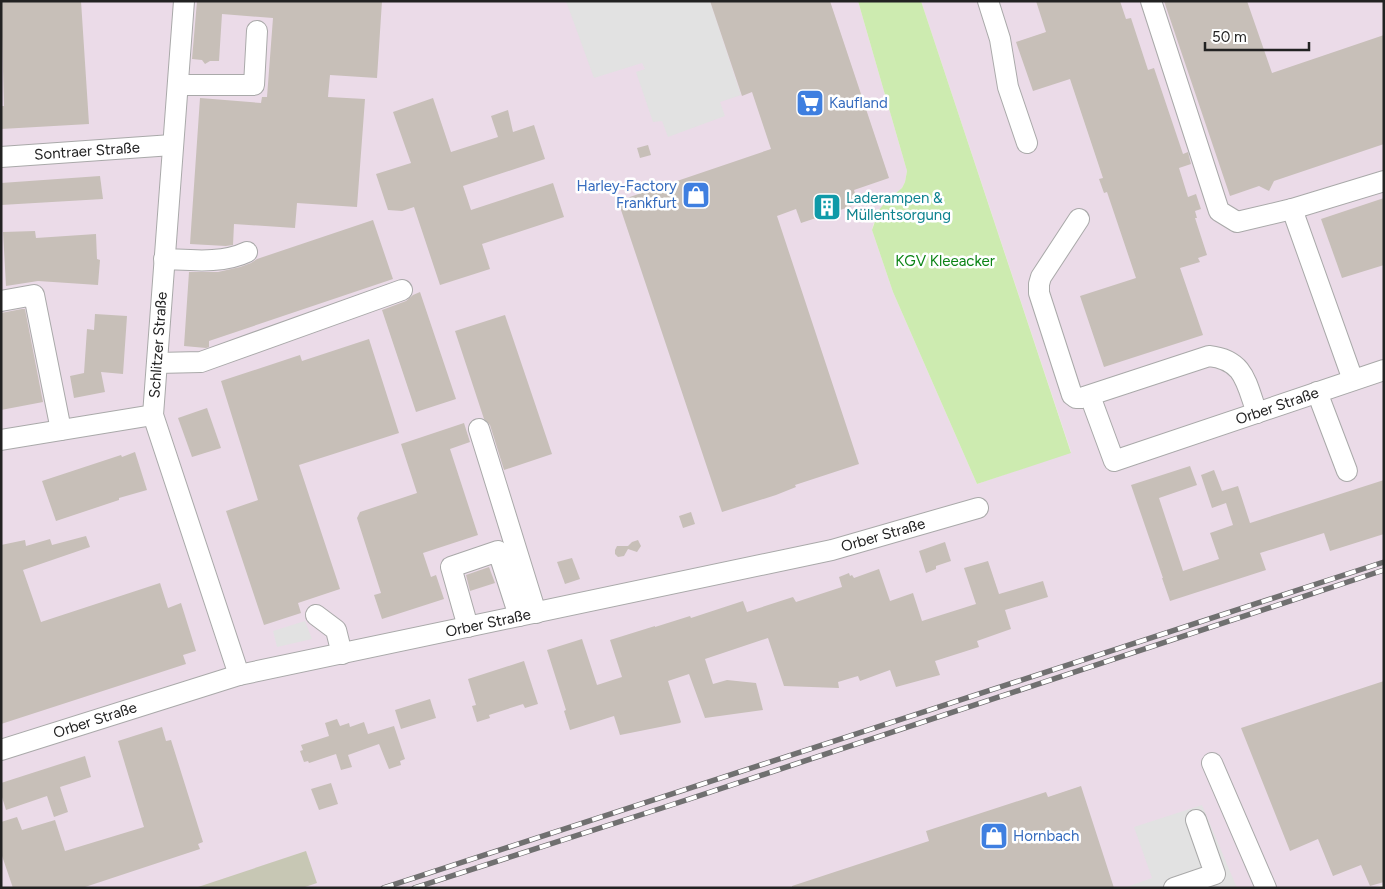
<svg xmlns="http://www.w3.org/2000/svg" width="1385" height="889" font-family="Figtree,sans-serif">
  <style>
    .industrial { fill: #ebdbe8 }
    .construction { fill: #c7c7b4 }
    .grass { fill: #cdebb0 }
    .parking { fill: #e2e2e2 }
    .building { fill: #c7bfb8 }
    .lines { fill: none; stroke-linecap: round; stroke-linejoin: round }
    .minor-casing { stroke: #a9a9a9; stroke-width: 22 }
    .minor { stroke: #fff; stroke-width: 20 }
    .rail-casing { stroke: #707070; stroke-width: 5.5 }
    .rail { stroke: #fff; stroke-width: 4; stroke-dasharray: 11; stroke-linecap: butt }
    .labels { text-anchor: middle; stroke-width: 5; stroke-linejoin: round; paint-order: stroke }
    .shop-label { font-size: 15px; fill: #366cbe; stroke: #fff; text-anchor: start }
    .street-label { font-size: 15px; fill: #222; stroke: #fff }
    .culture-label { font-size: 15px; fill: #0d838f; stroke: #fff; text-anchor: start }
    .park-label { font-size: 15px; fill: #0c8416; stroke: #fff }
  </style>
  <rect width="100%" height="100%" fill="#f2efe9"/>
  <!-- industrial -->
  <path class="industrial" d="M1,1H858L907,171L905,182L902,188L887,200L876,214L872,230L893,292L977,484L1071,452L921,1H1384V884L1372,888H1Z"/>
  <!-- construction -->
  <path class="construction" d="M306,851L317,883L302,888H195Z"/>
  <!-- grass -->
  <path class="grass" d="M858,1H921L1071,453L977,484L893,292L872,230L879,210L887,200L902,188L905,182L907,171Z"/>
  <!-- parking -->
  <g class="parking">
    <path d="M566,1H710L741,95L720,102L725,116L668,137L662,121L653,122L636,72L645,69L642,63L594,78Z"/>
    <path d="M305,621L312,639L277,647L273,631Z"/>
    <path d="M1202,805L1237,888H1124L1152,878L1134,827Z"/>
  </g>
  <!-- building -->
  <g class="building">
    <path d="M1,1H81L89,124L1,129V106H4Z"/>
    <path d="M197,1H382L377,78L330,75L328,97L365,99L357,207L297,203L295,228L234,224L233,245L226,246L190,244L200,98L261,103L262,97H267L273,18L222,14L219,61H210L205,64L202,60L192,59Z"/>
    <path d="M710,1H830L889,178L854,190L858,204L801,223L796,209L777,216L859,464L795,485L796,487L776,495L722,512L618,201L771,149L752,92L742,96Z"/>
    <path d="M1036,1H1120L1126,19L1131,18L1148,70L1154,68L1183,154L1188,152L1191,164L1179,168L1188,197L1196,194L1201,209L1195,211L1197,218H1195L1207,255L1198,258L1200,262L1180,268L1203,335L1104,367L1080,296L1136,278L1107,192L1104,193L1099,179L1103,178L1070,79L1033,91L1016,42L1046,32Z"/>
    <path d="M1164,1H1247L1272,73L1384,35V144L1274,181L1269,191L1259,186L1230,196Z"/>
    <path d="M433,98L451,152L498,137L491,116L508,110L513,132L534,125L545,159L463,186L471,210L553,183L564,217L482,244L490,269L440,285L414,207L402,211L388,210L376,174L411,163L393,112Z"/>
    <path d="M648,145L651,155L640,158L637,148Z"/>
    <path d="M100,176L103,199L1,205V183Z"/>
    <path d="M1384,198V265L1342,278L1321,219Z"/>
    <path d="M373,220L393,279L209,341V347L206,348L184,346L189,272H218L240,267L251,263L257,259Z"/>
    <path d="M35,231L36,238L96,234L97,259L100,260L98,285L38,281L6,286L3,232Z"/>
    <path d="M420,292L456,399L416,412L382,310L406,301L413,295Z"/>
    <path d="M22,309H25L43,402L1,410V313Z"/>
    <path d="M95,314L127,316L123,374L101,372L105,392L74,398L70,376L84,373L87,329L94,330Z"/>
    <path d="M505,315L552,454L504,470L490,425L484,419L455,331Z"/>
    <path d="M369,339L399,433L299,465L340,589L298,603L301,613L264,625L226,511L258,500L221,381L300,355L302,361Z"/>
    <path d="M207,408L221,448L192,457L178,418Z"/>
    <path d="M464,423L470,442L450,449L478,535L423,553L431,577L436,575L444,599L382,619L374,595L381,593L357,518L360,512L417,493L401,444Z"/>
    <path d="M135,452L147,490L119,498V500L56,521L42,481L121,455L122,457Z"/>
    <path d="M1190,466L1197,485L1159,498L1183,571L1219,559L1210,533L1233,525L1226,503L1212,508L1201,475L1214,470L1222,491L1238,486L1250,523L1384,480V534L1330,551L1324,533L1260,553L1266,570L1170,601L1162,578H1163L1131,485Z"/>
    <path d="M691,512L695,524L683,528L679,516Z"/>
    <path d="M86,536L90,547L23,570L41,622L160,583L168,608L181,603L196,651L183,655L186,664L1,724V545L25,540L26,546L50,539L52,545Z"/>
    <path d="M638,540L641,546L637,552L628,549L624,556L618,557L615,554V550L617,546H628L632,542Z"/>
    <path d="M945,542L951,561L936,566V569L926,573L919,551Z"/>
    <path d="M572,558L580,579L565,584L557,562Z"/>
    <path d="M988,561L999,594L1043,581L1048,597L1005,610L1011,629L977,641L979,647L935,661L940,675L896,687L890,670L860,681L858,676L838,682L839,688L784,686L768,638L705,659L713,684L727,680L756,683L763,710L705,718L689,674L668,681L681,722L680,723L620,735L614,716L570,730L564,711L566,710L547,650L582,639L597,685L622,677L610,640L655,626V627L690,616L691,618L743,601L747,612L793,597L796,602L842,587L839,577L849,573L850,576L852,575L854,578L879,569L890,601L913,593L922,621L976,604L964,568Z"/>
    <path d="M489,567L495,583L470,591L466,575Z"/>
    <path d="M524,661L538,704L525,708L523,704L489,715L490,718L477,722L472,706L476,705L468,679Z"/>
    <path d="M1384,681V882L1370,886L1361,865L1333,876L1318,839L1290,851L1241,728Z"/>
    <path d="M430,699L436,718L401,729L395,710Z"/>
    <path d="M337,719L340,726L349,723L350,727L364,722L368,734L394,726L405,759L400,761L401,765L389,769L379,744L348,755L352,767L341,770L336,754L309,763L308,761L304,762L300,751L303,750L301,745L329,736L325,723Z"/>
    <path d="M162,727L166,741L171,740L203,842L198,844L200,849L82,888H13L1,853V822L17,817L22,830L55,820L65,851L144,827L118,741Z"/>
    <path d="M85,756L91,777L60,787L68,812L54,817L47,796L6,810L1,794V783Z"/>
    <path d="M331,783L338,804L319,810L311,789Z"/>
    <path d="M1081,786L1114,888H792V886L929,841L926,831L1046,792L1048,797Z"/>
  </g>
  <g class="lines">
    <defs>
      <g id="minor">
        <path d="M184,1L153,415L239,675"/>
        <path d="M988,1L1000,39L1008,87L1027,143"/>
        <path d="M1151,1L1219,211L1237,222L1292,209"/>
        <path d="M178,85H254L257,31"/>
        <path d="M1,157L172,145"/>
        <path d="M1079,219L1041,277L1039,284V293L1072,395L1076,398H1081L1209,356C1245,360 1246,383 1257,413"/>
        <path d="M164,259C191,260 222,264 247,252"/>
        <path d="M1,301L34,295L61,430"/>
        <path d="M157,363L201,362L402,290"/>
        <path d="M1353,380L1292,209L1384,181"/>
        <path d="M1317,392L1347,471"/>
        <path d="M1090,396L1114,461L1384,370"/>
        <path d="M479,429L536,613"/>
        <path d="M1,440L153,415"/>
        <path d="M316,615L336,630L342,654"/>
        <path d="M468,627L451,567L498,551L519,616"/>
        <path d="M1,750L239,675L832,550L978,508"/>
        <path d="M1212,763L1266,888"/>
        <path d="M1174,888L1215,874L1196,820"/>
      </g>
    </defs>
    <!-- minor casing -->
    <use href="#minor" class="minor-casing"/>
    <!-- minor -->
    <use href="#minor" class="minor"/>
    <defs>
      <g id="rail">
        <path d="M383,888L1384,562"/>
        <path d="M414,888L662,808L1384,570"/>
      </g>
    </defs>
    <!-- rail casing -->
    <use href="#rail" class="rail-casing"/>
    <!-- rail -->
    <use href="#rail" class="rail"/>
  </g>
  <!-- icons -->
  <defs>
    <symbol id="supermarket-square" viewBox="-11 -11 22 22"><rect x="-9" y="-9" width="18" height="18" rx="4" fill="#3f7fe0" stroke="#fff"/><path d="M-6-5.5h2.5l.6 2H6L4.5 2H-2.5L-4.4-4H-6ZM-1.5 3.2a1.3 1.3 0 1 0 .1 0ZM3 3.2a1.3 1.3 0 1 0 .1 0Z" fill="#fff"/></symbol>
    <symbol id="shop-square" viewBox="-11 -11 22 22"><rect x="-9" y="-9" width="18" height="18" rx="4" fill="#3f7fe0" stroke="#fff"/><path d="M-5-2.5h2.3a2.7 3.5 0 0 1 5.4 0H5L5.5 6h-11ZM-1.5-2.5h3a1.5 2.3 0 0 0-3 0Z" fill="#fff"/></symbol>
    <symbol id="building-square" viewBox="-11 -11 22 22"><rect x="-9" y="-9" width="18" height="18" rx="4" fill="#0f9aa8" stroke="#fff"/><path d="M-4-6H4V6H1V3H-1V6H-4ZM-2.5-4.3h1.7v1.8h-1.7ZM.8-4.3h1.7v1.8H.8ZM-2.5-1h1.7V.8h-1.7ZM.8-1h1.7V.8H.8Z" fill="#fff"/></symbol>
  </defs>
  <g fill-rule="evenodd">
    <use href="#supermarket-square" x="794" y="87" width="32" height="32"/>
    <use href="#shop-square" x="680" y="179" width="32" height="32"/>
    <use href="#building-square" x="811" y="191" width="32" height="32"/>
    <use href="#shop-square" x="978" y="820" width="32" height="32"/>
  </g>
  <g class="labels">
    <!-- shop labels -->
    <g class="shop-label">
      <text x="829" y="108">Kaufland</text>
      <text x="677" y="191" text-anchor="end">Harley-Factory<tspan x="677" dy="17">Frankfurt</tspan></text>
      <text x="1013" y="841">Hornbach</text>
    </g>
    <!-- street labels -->
    <g class="street-label">
      <text transform="translate(87 151) rotate(-4)" y="5">Sontraer Straße</text>
      <text transform="translate(158 345) rotate(-86)" y="5">Schlitzer Straße</text>
      <text transform="translate(1277 406) rotate(-19)" y="5">Orber Straße</text>
      <text transform="translate(883 535) rotate(-16)" y="5">Orber Straße</text>
      <text transform="translate(488 623) rotate(-12)" y="5">Orber Straße</text>
      <text transform="translate(95 720) rotate(-18)" y="5">Orber Straße</text>
    </g>
    <!-- culture labels -->
    <g class="culture-label">
      <text x="846" y="203">Laderampen &amp;<tspan x="846" dy="17">Müllentsorgung</tspan></text>
    </g>
    <!-- park labels -->
    <g class="park-label">
      <text x="945" y="266">KGV Kleeacker</text>
    </g>
  </g>
  <!-- border -->
  <rect width="1385" height="889" fill="none" stroke="#222222" stroke-width="5"/>
  <!-- scale -->
  <path d="M1205 42v8h104v-8" fill="none" stroke="#222222" stroke-width="2.5"/>
  <text x="1212" y="42" font-size="15" fill="#222222" stroke="#ffffff" stroke-width="4" paint-order="stroke">50 m</text>
</svg>
